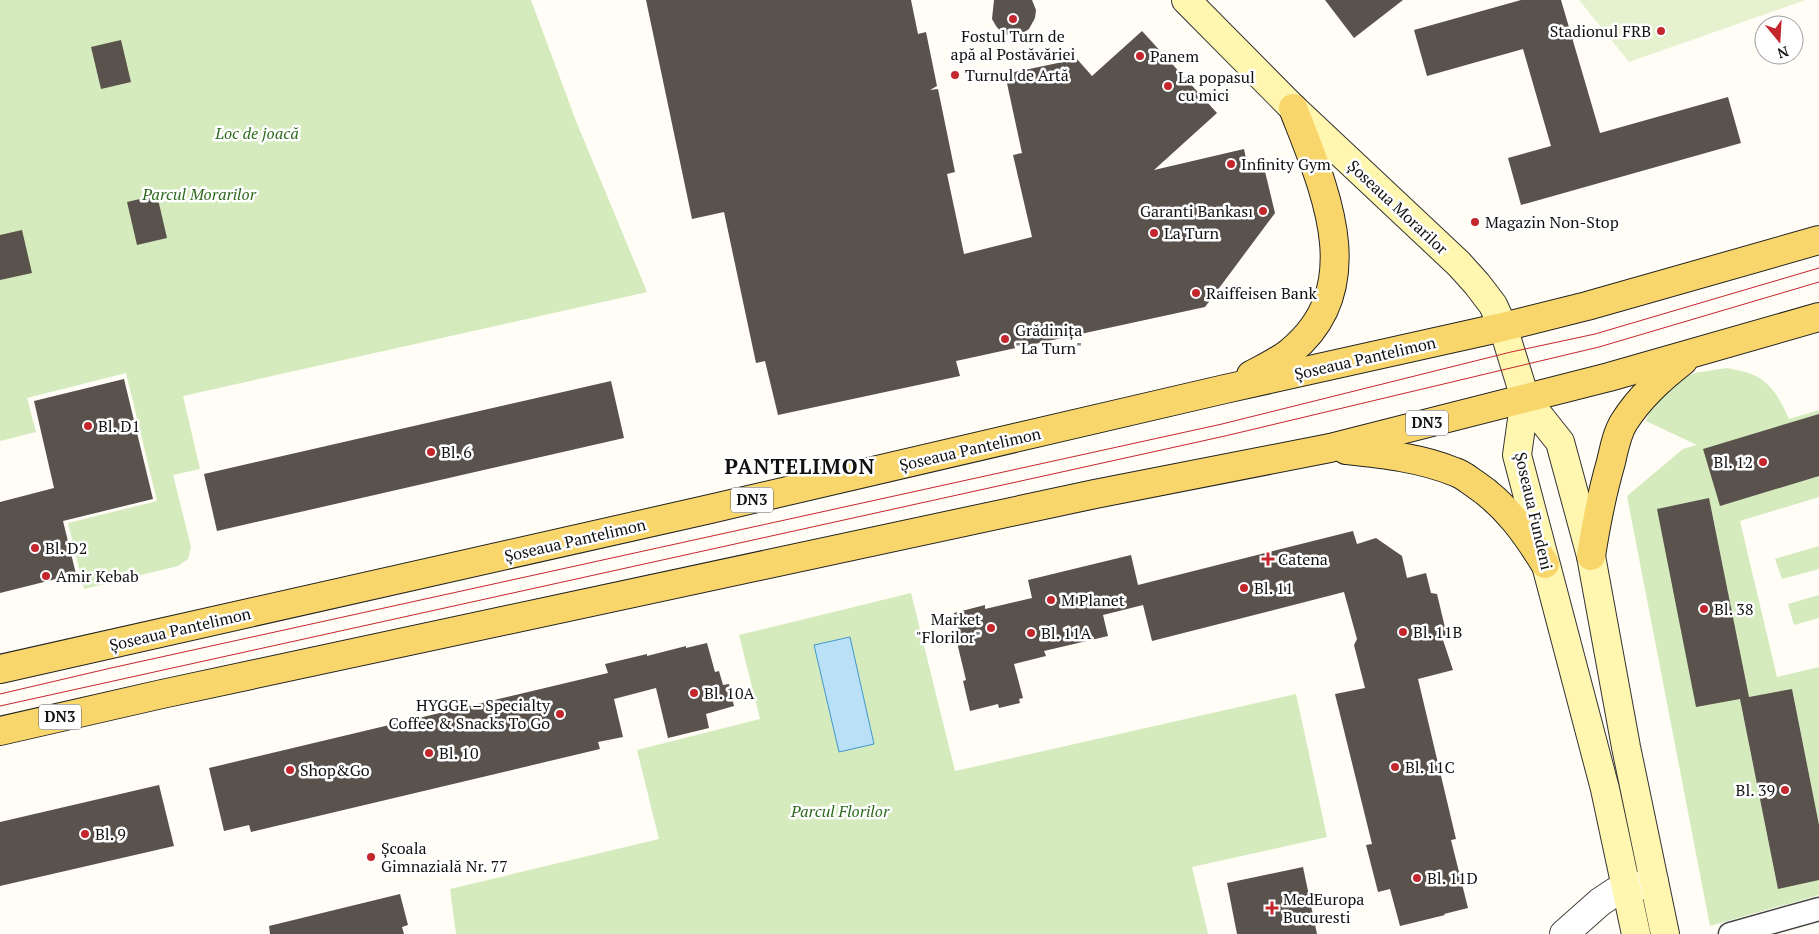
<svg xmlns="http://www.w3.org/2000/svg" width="1819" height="934" font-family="'PT Serif',serif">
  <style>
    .green { fill: #d5ebbd }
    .pitch { fill: #e6f2cf }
    .water { fill: #b9e0f7; stroke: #3f96cf }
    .building { fill: #5a524d }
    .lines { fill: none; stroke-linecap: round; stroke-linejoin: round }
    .minor-casing { stroke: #444; stroke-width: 25 }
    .tertiary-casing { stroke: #444; stroke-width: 30 }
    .secondary-casing { stroke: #333; stroke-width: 30 }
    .primary-casing { stroke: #222; stroke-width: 30 }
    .minor { stroke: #fff; stroke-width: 22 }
    .tertiary { stroke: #fff; stroke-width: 28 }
    .secondary { stroke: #fff6b0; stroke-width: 28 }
    .primary { stroke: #f9d66b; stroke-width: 28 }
    .tram { stroke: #c4262e; stroke-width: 1 }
    .poi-dot { fill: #c4262e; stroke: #fff; stroke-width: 2 }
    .labels { text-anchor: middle; stroke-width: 5; stroke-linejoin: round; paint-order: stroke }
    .shield { fill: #fff; stroke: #585858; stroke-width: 1 }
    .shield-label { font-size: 15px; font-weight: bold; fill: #111 }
    .poi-label { font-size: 16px; fill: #111; stroke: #fff; text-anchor: start }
    .park-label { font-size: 16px; font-style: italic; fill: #2f6b1f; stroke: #fff }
    .street-label { font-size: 16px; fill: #111; stroke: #fff }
    .district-label { font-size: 21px; font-weight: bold; letter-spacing: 1px; fill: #111; stroke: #fff }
  </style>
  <rect width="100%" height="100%" fill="#fffdf5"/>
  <!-- green -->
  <g class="green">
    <path d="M0,0H531L576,121L647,292L183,396L200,469L173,475L191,547L188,559L178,566L84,589L68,523L157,501L126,373L27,398L36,432L0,441Z"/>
    <path d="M1727,368C1735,370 1744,371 1751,374C1771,381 1781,401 1789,419L1819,410V497L1740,521L1777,677L1819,667V895L1710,926L1627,496L1683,449L1697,445L1646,421L1651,406L1673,385L1694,373Z"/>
    <path d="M1819,546V569L1782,579L1775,559Z"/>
    <path d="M911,593L955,771L1296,694L1327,837L1192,867L1208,934H456L450,889L659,839L637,750L760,719L739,635Z"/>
    <path d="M1819,595V618L1794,625L1788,604Z"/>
  </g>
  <!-- pitch -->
  <path class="pitch" d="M1579,0H1806L1629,62Z"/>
  <!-- water -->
  <path class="water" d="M850,637L874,744L839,752L814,645Z"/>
  <!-- building -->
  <g class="building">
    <path d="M646,0H911L918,34L926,32L937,86L930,90L938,89L955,172L947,174L964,254L1032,237L1013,155L1022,153L1005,74L1077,59L1092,76L1142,31L1217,113L1154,170L1244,149L1247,163L1262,159L1275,213L1205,307L956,361L960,376L778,415L765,361L756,363L724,212L692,219Z"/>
    <path d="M994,0H1032L1036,10L1035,18L1029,29L1015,38L1001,32L996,26L992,19Z"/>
    <path d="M1325,0H1403L1354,38Z"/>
    <path d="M1521,0H1561L1600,133L1728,97L1741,143L1521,205L1508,158L1551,146L1523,49L1427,76L1414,30Z"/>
    <path d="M121,40L131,82L101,89L91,47Z"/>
    <path d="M157,195L167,238L137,245L127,202Z"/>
    <path d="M22,230L32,273L0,280V235Z"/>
    <path d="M124,379L153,499L63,521L76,574L0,593V502L54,488L34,401Z"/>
    <path d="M611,381L624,438L217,531L204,474Z"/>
    <path d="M1819,414V476L1720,506L1703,449Z"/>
    <path d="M1709,498L1749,697L1792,689L1819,825V880L1778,889L1740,699L1696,707L1657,509Z"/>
    <path d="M1353,531L1357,544L1376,538L1402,556L1407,578L1426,573L1431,593L1437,594L1448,640H1443L1453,670L1418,679L1456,839L1451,840L1468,908L1444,914L1445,915L1400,926L1390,889L1378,892L1366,845L1372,844L1335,694L1365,688L1354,645L1357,639L1344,592L1152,641L1143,605L1103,615L1108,636L1044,651L1046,656L1014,664L1023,698L1019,699L1020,703L999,708L998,704L970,711L963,681L966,680L954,630L958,629L954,613L985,605V609L1032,598L1028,580L1131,555L1138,585Z"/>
    <path d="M707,643L715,672L719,671L723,685L729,684L734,706L706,714L709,728L668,738L656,688L614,699L623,737L598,742L600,749L251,832L249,825L224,831L209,768L608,673L605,664L647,654V656L686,646V648Z"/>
    <path d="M159,785L174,846L0,886V822Z"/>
    <path d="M1303,867L1317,934H1237L1227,883Z"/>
    <path d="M400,894L408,925L402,927L404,934H270L269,926Z"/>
  </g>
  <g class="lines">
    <defs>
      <path id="minor" d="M1730,934L1819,909"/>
      <path id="tertiary" d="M1564,934L1600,902L1615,892L1654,882"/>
      <g id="secondary">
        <path d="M1186,0L1293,108L1459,264L1477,284L1493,305L1503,327L1525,398L1560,442L1591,556L1626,747L1665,934"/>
        <path d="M1525,398L1517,455L1605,789L1636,934"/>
      </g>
      <g id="primary">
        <path d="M1251,375C1264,368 1279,361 1290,352C1371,286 1323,186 1293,108"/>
        <path d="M1346,450C1383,454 1421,458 1455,472C1462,474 1469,480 1475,484C1506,505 1526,533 1545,564"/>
        <path d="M1591,556C1596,524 1602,493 1611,462C1614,449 1617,433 1624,422C1640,397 1660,379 1683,361"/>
        <path d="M0,669L710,509L1225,389L1503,327L1587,306L1819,240"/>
        <path d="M0,731L162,694L1095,494L1330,448L1609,377L1819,317"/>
      </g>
    </defs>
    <!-- minor casing -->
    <use href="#minor" class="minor-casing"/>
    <!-- tertiary casing -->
    <use href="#tertiary" class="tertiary-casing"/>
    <!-- secondary casing -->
    <use href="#secondary" class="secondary-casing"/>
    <!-- primary casing -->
    <use href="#primary" class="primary-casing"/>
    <!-- minor -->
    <use href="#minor" class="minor"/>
    <!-- tertiary -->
    <use href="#tertiary" class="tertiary"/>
    <!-- secondary -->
    <use href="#secondary" class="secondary"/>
    <!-- primary -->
    <use href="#primary" class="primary"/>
    <!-- tram -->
    <g class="tram">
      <path d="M0,694L111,668L1222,424L1511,352L1595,334L1819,268"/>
      <path d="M0,706L1225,436L1599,347L1819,282"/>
    </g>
  </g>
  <!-- markers -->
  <g class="poi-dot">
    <circle cx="1013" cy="19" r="5"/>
    <circle cx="1661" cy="31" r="5"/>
    <circle cx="1140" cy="56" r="5"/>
    <circle cx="955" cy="75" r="5"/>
    <circle cx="1168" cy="86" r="5"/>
    <circle cx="1231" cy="164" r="5"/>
    <circle cx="1263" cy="211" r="5"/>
    <circle cx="1475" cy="222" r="5"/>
    <circle cx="1154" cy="233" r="5"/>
    <circle cx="1196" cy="293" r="5"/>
    <circle cx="1005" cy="339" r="5"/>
    <circle cx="88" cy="426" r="5"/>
    <circle cx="431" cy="452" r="5"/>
    <circle cx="1763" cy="462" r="5"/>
    <circle cx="35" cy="548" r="5"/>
    <path d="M1265.5 551.5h5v5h5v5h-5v5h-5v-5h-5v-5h5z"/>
    <circle cx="46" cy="576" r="5"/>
    <circle cx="1244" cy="588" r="5"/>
    <circle cx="1051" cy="600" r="5"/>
    <circle cx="1704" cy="609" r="5"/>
    <circle cx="991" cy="628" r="5"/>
    <circle cx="1403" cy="632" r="5"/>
    <circle cx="1031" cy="633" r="5"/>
    <circle cx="694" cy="693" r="5"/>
    <circle cx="560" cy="714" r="5"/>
    <circle cx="429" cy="753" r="5"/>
    <circle cx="1395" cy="767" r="5"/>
    <circle cx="290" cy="770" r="5"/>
    <circle cx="1785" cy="790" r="5"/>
    <circle cx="85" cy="834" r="5"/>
    <circle cx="371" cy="857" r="5"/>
    <circle cx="1417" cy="878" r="5"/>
    <path d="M1269.5 900.5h5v5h5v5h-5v5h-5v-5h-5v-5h5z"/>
  </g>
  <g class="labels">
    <!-- shield labels -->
    <g class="shield">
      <rect x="1406" y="410.5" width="42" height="25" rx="4"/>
      <rect x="731" y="487.5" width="42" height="25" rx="4"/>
      <rect x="39" y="704.5" width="42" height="25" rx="4"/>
    </g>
    <g class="shield-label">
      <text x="1427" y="428">DN3</text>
      <text x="752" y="505">DN3</text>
      <text x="60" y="722">DN3</text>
    </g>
    <!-- poi labels -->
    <g class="poi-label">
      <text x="1651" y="37" text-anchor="end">Stadionul FRB</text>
      <text x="1013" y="42" text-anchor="middle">Fostul Turn de<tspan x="1013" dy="18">apă al Postăvăriei</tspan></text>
      <text x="1150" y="62">Panem</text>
      <text x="965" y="81">Turnul de Artă</text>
      <text x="1178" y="83">La popasul<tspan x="1178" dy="18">cu mici</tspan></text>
      <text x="1241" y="170">Infinity Gym</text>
      <text x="1253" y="217" text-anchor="end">Garanti Bankası</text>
      <text x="1485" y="228">Magazin Non-Stop</text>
      <text x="1164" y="239">La Turn</text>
      <text x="1206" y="299">Raiffeisen Bank</text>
      <text x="1015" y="336">Grădinița<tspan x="1015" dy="18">"La Turn"</tspan></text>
      <text x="98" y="432">Bl. D1</text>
      <text x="441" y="458">Bl. 6</text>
      <text x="1753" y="468" text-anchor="end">Bl. 12</text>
      <text x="45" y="554">Bl. D2</text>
      <text x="1278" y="565">Catena</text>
      <text x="56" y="582">Amir Kebab</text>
      <text x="1254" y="594">Bl. 11</text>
      <text x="1061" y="606">M Planet</text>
      <text x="1714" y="615">Bl. 38</text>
      <text x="981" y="625" text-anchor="end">Market<tspan x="981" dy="18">"Florilor"</tspan></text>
      <text x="1413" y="638">Bl. 11B</text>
      <text x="1041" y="639">Bl. 11A</text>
      <text x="704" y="699">Bl. 10A</text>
      <text x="550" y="711" text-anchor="end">HYGGE – Specialty<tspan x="550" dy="18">Coffee &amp; Snacks To Go</tspan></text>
      <text x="439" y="759">Bl. 10</text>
      <text x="1405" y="773">Bl. 11C</text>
      <text x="300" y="776">Shop&amp;Go</text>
      <text x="1775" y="796" text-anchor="end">Bl. 39</text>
      <text x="95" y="840">Bl. 9</text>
      <text x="381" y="854">Școala<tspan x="381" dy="18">Gimnazială Nr. 77</tspan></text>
      <text x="1427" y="884">Bl. 11D</text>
      <text x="1283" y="905">MedEuropa<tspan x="1283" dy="18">Bucuresti</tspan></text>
    </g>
    <!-- park labels -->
    <g class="park-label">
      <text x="257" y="139">Loc de joacă</text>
      <text x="199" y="200">Parcul Morarilor</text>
      <text x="840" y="817">Parcul Florilor</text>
    </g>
    <!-- street labels -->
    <g class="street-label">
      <text transform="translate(1398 207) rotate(43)" y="6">Șoseaua Morarilor</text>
      <text transform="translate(1365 358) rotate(-13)" y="6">Șoseaua Pantelimon</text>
      <text transform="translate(970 449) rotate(-13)" y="6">Șoseaua Pantelimon</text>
      <text transform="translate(1534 511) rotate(77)" y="6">Șoseaua Fundeni</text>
      <text transform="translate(575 540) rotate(-13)" y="6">Șoseaua Pantelimon</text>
      <text transform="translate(180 629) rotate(-13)" y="6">Șoseaua Pantelimon</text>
    </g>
    <!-- district labels -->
    <g class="district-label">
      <text x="800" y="474">PANTELIMON</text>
    </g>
  </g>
  <!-- north arrow -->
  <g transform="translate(1779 40) rotate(162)"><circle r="24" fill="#ffffff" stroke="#a0a0a0"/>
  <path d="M0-4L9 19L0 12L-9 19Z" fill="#c4262e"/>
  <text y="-8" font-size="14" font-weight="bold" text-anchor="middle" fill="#111111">N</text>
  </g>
</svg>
